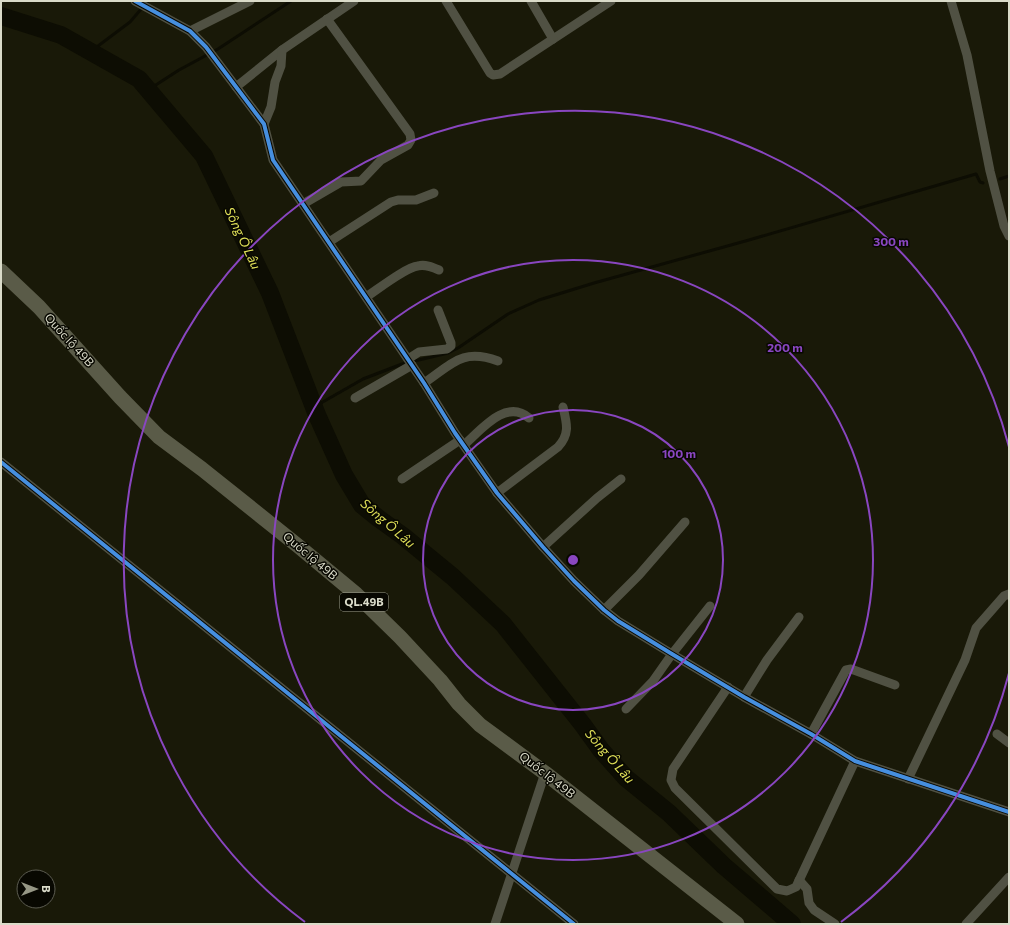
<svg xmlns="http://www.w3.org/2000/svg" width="1010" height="925" font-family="Commissioner,sans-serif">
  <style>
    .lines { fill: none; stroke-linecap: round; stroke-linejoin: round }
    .stream { stroke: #0d0d03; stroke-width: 3 }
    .river { stroke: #0d0d03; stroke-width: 18 }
    .minor { stroke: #505143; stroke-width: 9 }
    .primary { stroke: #5a5b48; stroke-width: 15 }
    .cycleway-casing { stroke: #080801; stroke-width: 6 }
    .cycleway { stroke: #468fdf; stroke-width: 4 }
    .ring { fill: none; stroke: #8946c0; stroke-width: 2 }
    .labels { text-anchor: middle; stroke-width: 3; stroke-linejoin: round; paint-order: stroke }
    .shield { fill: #080801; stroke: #9b9c8d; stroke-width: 1 }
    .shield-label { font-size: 11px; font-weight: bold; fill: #dadbc9 }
    .street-label { font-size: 12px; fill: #dadbc9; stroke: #080801 }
    .water-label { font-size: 13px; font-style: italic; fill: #e0e058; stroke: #080801 }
    .centre { fill: #8946c0; stroke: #080801; stroke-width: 2 }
    .ring-label { font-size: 12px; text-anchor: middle; font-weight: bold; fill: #8946c0; stroke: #080801; stroke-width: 3; stroke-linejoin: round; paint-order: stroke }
  </style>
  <rect width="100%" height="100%" fill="#191908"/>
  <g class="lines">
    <!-- stream -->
    <g class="stream">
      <path d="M90,52L130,22L148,1"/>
      <path d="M148,90L179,70L218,49L291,1"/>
      <path d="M1000,179L1009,176"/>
      <path d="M314,407L363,379L402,364L448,353L458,348L508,314L539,300L594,283L749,240L976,174L980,182L983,183"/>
    </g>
    <!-- river -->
    <path class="river" d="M1,16L61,35L139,79L204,156L270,293L317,415L344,475L362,505L378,518L403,536L453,577L503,624L583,725L601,750L626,778L669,813L724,866L792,924"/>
    <!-- minor -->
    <g class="minor">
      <path d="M135,1L190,31L206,47L264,124L273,160L424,383L455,433L497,493L543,547L574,581L604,610L618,621L672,654L744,697L811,734L855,761L1009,812"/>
      <path d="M446,1L490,73L493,75L500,74L611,1"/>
      <path d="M531,1L553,39"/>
      <path d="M951,1L967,55L990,171L1004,226L1009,236"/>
      <path d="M190,31L250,1"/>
      <path d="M236,87L282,50L354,1"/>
      <path d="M264,124L271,107L275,82L281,66L282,50"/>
      <path d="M303,204L341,182L361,181L381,160L408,145L411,140L410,134L327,19"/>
      <path d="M329,242L391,202L398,200H416L434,193"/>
      <path d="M366,297C377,290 406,267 418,266C425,264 432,267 439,270"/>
      <path d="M408,359L419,352L447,349L451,346V343L438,310"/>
      <path d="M424,383C452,364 462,348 498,361"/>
      <path d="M355,398L412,365"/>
      <path d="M464,445C481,430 506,398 529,418"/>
      <path d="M1,462L574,924"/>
      <path d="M402,479L460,440"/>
      <path d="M497,493L558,447C570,434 567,424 563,407"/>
      <path d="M543,547L597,498L621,479"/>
      <path d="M604,610L639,575L685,522"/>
      <path d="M728,687L673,769L671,780L675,788L777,889L787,891L796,887L855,761"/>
      <path d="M744,697L767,660L799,617"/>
      <path d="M626,709L653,681L672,654L710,606"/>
      <path d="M811,734L846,670L851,669L895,685"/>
      <path d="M997,734L1009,743"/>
      <path d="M908,779L965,660L976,628L1004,596L1009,594"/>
      <path d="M799,880L807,889L809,903L814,910L835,924"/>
      <path d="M495,924L545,773"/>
      <path d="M966,924L1009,877"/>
    </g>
    <!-- primary -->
    <path class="primary" d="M1,271L39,307L120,397L159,437L202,469L297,545L356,594L400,637L440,680L459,704L480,725L545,773L737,924"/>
    <defs>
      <g id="cycleway">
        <path d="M135,1L190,31L206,47L264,124L273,160L424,383L455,433L497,493L543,547L574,581L604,610L618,621L672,654L744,697L811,734L855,761L1009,812"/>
        <path d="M1,462L574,924"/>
      </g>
    </defs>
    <!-- cycleway casing -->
    <use href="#cycleway" class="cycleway-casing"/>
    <!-- cycleway -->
    <use href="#cycleway" class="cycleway"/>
  </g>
  <!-- distance rings -->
  <g class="ring">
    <circle cx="573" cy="560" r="150"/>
    <circle cx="573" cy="560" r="300"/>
    <path d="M1009 673A450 450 0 0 1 841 922M305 922A450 450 0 1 1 1009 447"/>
  </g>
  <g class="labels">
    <!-- shield labels -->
    <rect class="shield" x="340" y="593" width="48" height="18" rx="3"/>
    <g class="shield-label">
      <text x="364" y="606">QL.49B</text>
    </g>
    <!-- street labels -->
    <g class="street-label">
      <text transform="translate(69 340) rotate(48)" y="4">Quốc lộ 49B</text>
      <text transform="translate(310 556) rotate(40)" y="4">Quốc lộ 49B</text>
      <text transform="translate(547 775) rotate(38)" y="4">Quốc lộ 49B</text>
    </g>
    <!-- water labels -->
    <g class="water-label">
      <text transform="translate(243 238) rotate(65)" y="5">Sông Ô Lâu</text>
      <text transform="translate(388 523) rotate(41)" y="5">Sông Ô Lâu</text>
      <text transform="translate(610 756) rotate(49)" y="5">Sông Ô Lâu</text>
    </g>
  </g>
  <circle cx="573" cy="560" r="6" class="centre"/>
  <g class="ring-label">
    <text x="891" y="246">300 m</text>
    <text x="785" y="352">200 m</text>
    <text x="679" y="458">100 m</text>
  </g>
  <!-- border -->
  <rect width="1010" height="925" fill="none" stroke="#dadbc9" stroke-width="4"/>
  <!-- north arrow -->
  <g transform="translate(36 889) rotate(90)"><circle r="19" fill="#080801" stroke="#5c5c51"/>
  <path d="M0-3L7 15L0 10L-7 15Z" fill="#969785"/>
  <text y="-6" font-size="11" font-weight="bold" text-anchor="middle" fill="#dadbc9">B</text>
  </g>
</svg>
